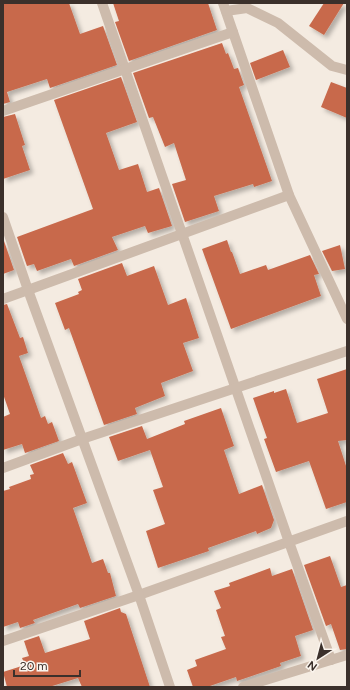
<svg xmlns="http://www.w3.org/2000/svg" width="350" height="690" font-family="Figtree,sans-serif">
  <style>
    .building { fill: #c8694b; filter: url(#shadow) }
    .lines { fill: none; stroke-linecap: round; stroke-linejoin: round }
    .minor { stroke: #cdbbac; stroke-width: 10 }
  </style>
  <defs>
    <filter id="shadow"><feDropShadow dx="3.5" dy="3.5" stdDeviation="2" flood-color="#0004"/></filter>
  </defs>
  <rect width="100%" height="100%" fill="#f4ebe1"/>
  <!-- building -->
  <g class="building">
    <path d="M3,3H69L80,34L103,26L117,65L50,88L47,79L7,92L10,102L3,104Z"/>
    <path d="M113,3H208L217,30L129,61L115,22L119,21Z"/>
    <path d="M324,3H344L324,35L309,26Z"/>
    <path d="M222,43L226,54L228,53L234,69L238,68L244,85L239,87L272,181L254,187L253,184L214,196L219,211L185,222L172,184L186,180L174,143L165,147L153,117L149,118L133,73Z"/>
    <path d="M283,50L290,67L256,80L250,63Z"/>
    <path d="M121,77L137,122L106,133L119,170L138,164L147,192L159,188L172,226L148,233L145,226L112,237L118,250L74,266L71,259L37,271L34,264L27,266L17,237L93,209L54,100Z"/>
    <path d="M331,82L347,88V118L321,107Z"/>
    <path d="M15,114L25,145L22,146L30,170L3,179V117Z"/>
    <path d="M227,240L231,252H232L240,274L266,265L268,270L310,255L319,274L314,275L321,296L231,329L202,249Z"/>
    <path d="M4,241L14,270L3,274V242Z"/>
    <path d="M340,245L345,269L332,271L322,251Z"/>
    <path d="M122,263L127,276L154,266L168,305L186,298L199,338L183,343L193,371L161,383L165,396L135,408L137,414L104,425L69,328L65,330L55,303L79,294L78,292L82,290L78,279Z"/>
    <path d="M7,304L20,338L23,337L28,353L19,356L41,418L45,416L48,424L52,422L59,441L25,453L22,444L3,450V417L10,414L3,394V305Z"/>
    <path d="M347,369V440L338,441L347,469V502L326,509L309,461L276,472L264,439L267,438L253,398L274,391V393L286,389L297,423L328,413L317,379Z"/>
    <path d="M221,408L234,446L224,450L239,494L262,485L274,520L271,528L257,534L256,531L208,548L209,551L158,568L146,531L165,524L153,490L163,487L150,450L118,461L109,437L142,426L147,439L185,424L184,421Z"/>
    <path d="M63,453L68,464L72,462L87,503L73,508L92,563L103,559L108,573H110L116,596L80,608L78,604L33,620L35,623L20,628L18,622L3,627V491L10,489L9,487L31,479L30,475L34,474L30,465Z"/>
    <path d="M330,556L341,587L347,585V649L340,650L331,624L326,626L304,565Z"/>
    <path d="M270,568L272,576L292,569L313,630L295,636L301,656L280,663L281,666L237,681L236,677L207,687H193L187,670L197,666L195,660L226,649L221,637L225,636L216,610L221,608L214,591L230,586L229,583Z"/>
    <path d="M120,608L121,612L126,614L150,687H82L78,678L49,687H7L3,672L25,665L22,658L29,656L24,641L39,636L45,653L90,639L84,621Z"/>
  </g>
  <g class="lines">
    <!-- minor -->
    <g class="minor">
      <path d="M102,3L289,542L331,660"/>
      <path d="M223,3L289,195L347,319"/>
      <path d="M226,11L247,8L278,23L332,66L347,70"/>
      <path d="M3,111L233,32"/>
      <path d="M3,217L28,290L289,195"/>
      <path d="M3,299L28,290L139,595L347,521"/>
      <path d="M3,468L82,439L347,351"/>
      <path d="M3,641L139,595L170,687"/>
      <path d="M243,687L347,655"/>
    </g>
  </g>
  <!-- border -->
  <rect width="350" height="690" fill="none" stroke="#3b302b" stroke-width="8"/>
  <!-- north arrow -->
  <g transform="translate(318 658) rotate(216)" stroke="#fbf5ee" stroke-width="3" paint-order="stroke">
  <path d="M0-3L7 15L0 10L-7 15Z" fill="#3b302b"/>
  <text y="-6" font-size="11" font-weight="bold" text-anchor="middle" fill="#3b302b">N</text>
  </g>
  <!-- scale -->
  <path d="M14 670v6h66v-6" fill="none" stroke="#3b302b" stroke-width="2"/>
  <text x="20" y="670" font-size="12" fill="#3b302b" stroke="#fbf5ee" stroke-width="3" paint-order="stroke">20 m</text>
</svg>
